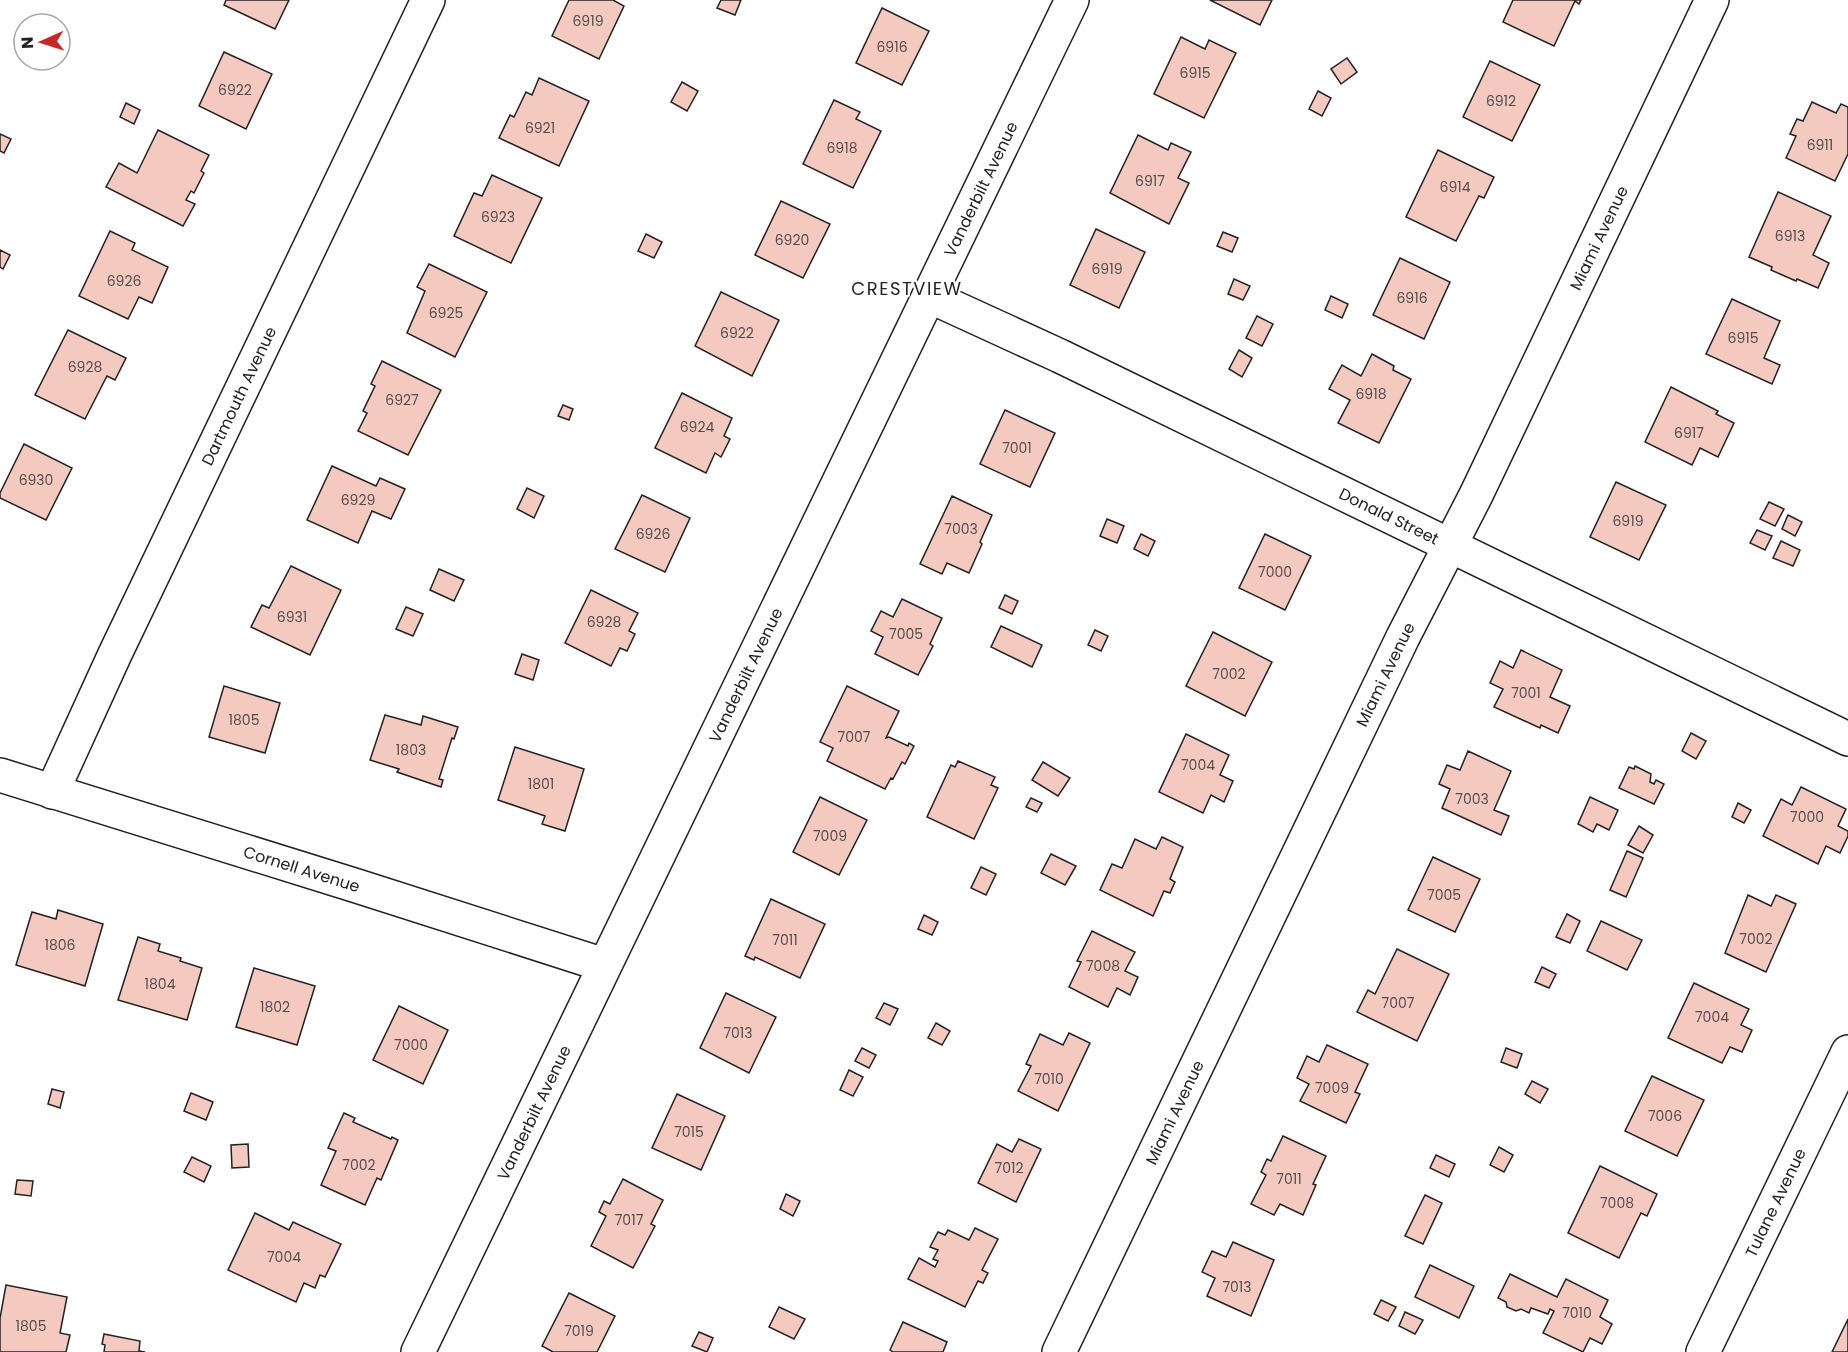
<svg xmlns="http://www.w3.org/2000/svg" width="1848" height="1352" font-family="Poppins,sans-serif">
  <style>
    .building { fill: #f3c9c0; stroke: #222; stroke-width: 1.5 }
    .lines { fill: none; stroke-linecap: round; stroke-linejoin: round }
    .street-casing { stroke: #222; stroke-width: 36 }
    .street { stroke: #fff; stroke-width: 33 }
    .labels { text-anchor: middle; stroke-width: 4.5; stroke-linejoin: round; paint-order: stroke }
    .number-label { font-size: 14px; fill: #564c4a }
    .street-label { font-size: 16px; fill: #222; stroke: #fff }
    .neighbourhood-label { font-size: 18px; letter-spacing: 1.5px; fill: #222; stroke: #fff }
  </style>
  <rect width="100%" height="100%" fill="#fff"/>
  <!-- building -->
  <g class="building">
    <path d="M226,0H289L275,29L224,5Z"/>
    <path d="M569,0H613L624,6L599,59L552,36Z"/>
    <path d="M721,0H741L735,15L717,8Z"/>
    <path d="M1210,0H1272L1260,25Z"/>
    <path d="M1513,0H1581L1579,4L1575,1L1554,46L1503,22Z"/>
    <path d="M882,8L929,31L902,85L856,63Z"/>
    <path d="M1181,37L1205,49L1209,40L1236,53L1204,118L1154,94Z"/>
    <path d="M224,52L272,74L246,129L199,106Z"/>
    <path d="M1347,58L1357,72L1341,84L1331,69Z"/>
    <path d="M1490,61L1540,85L1512,141L1463,117Z"/>
    <path d="M539,78L589,101L559,166L499,138L510,115L514,117L526,92L532,95Z"/>
    <path d="M682,82L698,91L687,111L671,102Z"/>
    <path d="M1318,91L1331,98L1322,116L1309,109Z"/>
    <path d="M834,100L860,112L856,119L881,131L853,188L803,164Z"/>
    <path d="M1812,102L1836,113L1841,104L1848,107V154L1835,181L1786,158L1796,136L1790,134L1797,119L1803,121Z"/>
    <path d="M126,103L140,110L134,124L120,117Z"/>
    <path d="M158,130L209,155L201,171L204,173L194,193L191,191L186,200L195,204L183,226L106,187L119,163L137,173Z"/>
    <path d="M0,134L11,139L4,153L0,151Z"/>
    <path d="M1138,135L1168,150L1171,143L1191,152L1178,178L1189,183L1169,224L1110,193Z"/>
    <path d="M1438,150L1494,177L1484,198L1479,196L1456,241L1406,217Z"/>
    <path d="M492,175L542,198L511,263L454,236L474,193L482,196Z"/>
    <path d="M1778,192L1831,216L1813,255L1829,263L1818,288L1797,279L1796,281L1771,270L1772,267L1749,257Z"/>
    <path d="M781,201L830,224L803,278L755,255Z"/>
    <path d="M1096,229L1145,252L1119,308L1070,285Z"/>
    <path d="M110,231L135,243L132,250L168,267L152,303L139,297L128,319L79,296Z"/>
    <path d="M1223,232L1238,238L1232,252L1217,246Z"/>
    <path d="M646,234L662,242L654,258L638,251Z"/>
    <path d="M0,250L10,255L3,269L0,267Z"/>
    <path d="M1400,258L1450,282L1424,339L1373,315Z"/>
    <path d="M429,264L487,292L455,357L407,333L425,291L417,287Z"/>
    <path d="M1234,279L1250,286L1243,300L1228,294Z"/>
    <path d="M721,292L779,320L752,376L695,346Z"/>
    <path d="M1331,296L1348,304L1342,318L1325,310Z"/>
    <path d="M1732,299L1780,321L1764,358L1780,365L1772,384L1706,354Z"/>
    <path d="M1257,316L1273,324L1262,346L1246,338Z"/>
    <path d="M68,330L126,358L115,380L107,376L85,419L35,395Z"/>
    <path d="M1239,350L1252,358L1242,377L1229,369Z"/>
    <path d="M1372,354L1394,366L1393,370L1411,379L1379,443L1338,423L1350,400L1329,389L1342,365L1361,376Z"/>
    <path d="M382,361L441,390L408,455L358,431L367,413L363,411L375,386L371,384Z"/>
    <path d="M1671,387L1718,411L1716,414L1734,423L1718,457L1700,448L1692,465L1645,442Z"/>
    <path d="M682,393L732,418L724,436L730,439L721,457L715,453L706,473L655,448Z"/>
    <path d="M563,405L573,409L569,420L558,416Z"/>
    <path d="M1005,410L1055,433L1030,487L980,464Z"/>
    <path d="M24,444L72,468L46,520L0,498V493Z"/>
    <path d="M332,466L376,486L380,478L405,489L391,519L372,511L358,543L307,520Z"/>
    <path d="M1616,482L1666,505L1639,560L1590,537Z"/>
    <path d="M527,488L544,496L534,518L517,509Z"/>
    <path d="M642,495L690,518L665,572L615,549Z"/>
    <path d="M952,496L992,515L980,542L982,544L969,573L947,563L942,574L920,564Z"/>
    <path d="M1769,502L1784,509L1775,526L1760,519Z"/>
    <path d="M1788,515L1802,522L1795,536L1782,529Z"/>
    <path d="M1107,519L1124,526L1117,543L1100,536Z"/>
    <path d="M1757,530L1772,536L1765,550L1750,543Z"/>
    <path d="M1141,534L1155,541L1148,556L1134,549Z"/>
    <path d="M1265,534L1311,556L1285,610L1239,588Z"/>
    <path d="M1781,541L1800,550L1793,566L1773,558Z"/>
    <path d="M291,566L341,590L310,655L251,627L262,605L269,608Z"/>
    <path d="M439,569L464,580L454,601L430,590Z"/>
    <path d="M591,590L638,613L629,631L635,634L627,651L620,648L611,666L565,643Z"/>
    <path d="M1005,595L1018,601L1012,614L999,608Z"/>
    <path d="M902,599L942,618L930,644L933,646L918,675L875,654L883,637L871,631L881,611L893,617Z"/>
    <path d="M406,607L423,614L413,636L396,629Z"/>
    <path d="M1001,626L1042,645L1032,667L991,647Z"/>
    <path d="M1095,630L1108,636L1101,651L1088,645Z"/>
    <path d="M1213,632L1272,662L1245,716L1186,686Z"/>
    <path d="M1521,650L1562,670L1550,697L1570,706L1558,733L1541,725L1540,728L1494,707L1503,689L1490,683L1500,661L1513,668Z"/>
    <path d="M522,654L539,660L533,680L515,674Z"/>
    <path d="M224,686L280,703L265,753L209,737Z"/>
    <path d="M847,686L899,711L886,738L889,737L908,746L909,743L914,746L905,764L902,762L893,779L891,778L885,789L827,761L833,748L820,742Z"/>
    <path d="M385,715L421,725L423,716L458,727L454,739L452,738L439,779L443,780L441,787L397,772L399,769L370,760Z"/>
    <path d="M1691,733L1706,741L1696,759L1682,751Z"/>
    <path d="M1186,734L1229,755L1220,775L1233,781L1224,802L1211,795L1203,813L1159,792Z"/>
    <path d="M515,747L584,769L565,831L542,824L545,816L498,800Z"/>
    <path d="M1468,751L1511,771L1494,810L1509,816L1501,835L1442,808L1450,789L1439,784L1447,765L1460,770Z"/>
    <path d="M958,761L995,777L991,785L998,788L974,839L927,817L951,765L955,767Z"/>
    <path d="M1043,762L1070,778L1058,796L1032,780Z"/>
    <path d="M1635,766L1651,774L1650,782L1654,784L1656,780L1664,784L1654,804L1619,788L1629,767L1634,769Z"/>
    <path d="M1801,787L1846,809L1838,826L1848,831V836L1840,853L1826,846L1818,864L1763,836L1781,799L1792,805Z"/>
    <path d="M820,797L867,820L839,875L793,852Z"/>
    <path d="M1590,797L1618,810L1609,830L1597,824L1593,832L1578,824Z"/>
    <path d="M1031,798L1042,803L1037,812L1026,807Z"/>
    <path d="M1738,803L1751,810L1744,823L1732,817Z"/>
    <path d="M1639,826L1653,835L1643,853L1628,845Z"/>
    <path d="M1162,837L1183,847L1170,879L1175,882L1170,893L1164,891L1153,916L1100,890L1112,864L1122,868L1135,839L1156,849Z"/>
    <path d="M1627,851L1643,858L1626,897L1610,890Z"/>
    <path d="M1051,854L1076,866L1065,885L1041,873Z"/>
    <path d="M1433,857L1480,879L1455,932L1408,910Z"/>
    <path d="M981,867L996,874L986,895L971,888Z"/>
    <path d="M1748,895L1771,906L1776,895L1796,904L1766,972L1725,953Z"/>
    <path d="M771,899L825,924L800,978L755,957L754,960L745,956Z"/>
    <path d="M58,910L103,924L85,986L16,965L32,912L56,919Z"/>
    <path d="M1567,914L1580,921L1570,943L1556,937Z"/>
    <path d="M924,915L938,922L932,935L918,929Z"/>
    <path d="M1601,921L1642,940L1627,970L1587,951Z"/>
    <path d="M1092,931L1135,952L1125,971L1138,977L1130,995L1117,988L1108,1007L1069,987L1081,962L1077,961Z"/>
    <path d="M138,937L160,944L158,951L181,958L180,961L202,968L187,1020L118,1000Z"/>
    <path d="M1397,949L1449,974L1417,1041L1357,1012L1368,990L1375,994Z"/>
    <path d="M1542,967L1556,974L1549,988L1535,982Z"/>
    <path d="M254,968L315,986L297,1045L236,1027Z"/>
    <path d="M1694,983L1749,1009L1741,1025L1752,1030L1742,1052L1730,1047L1722,1063L1668,1038Z"/>
    <path d="M726,993L776,1017L749,1073L700,1048Z"/>
    <path d="M884,1003L898,1009L890,1025L876,1018Z"/>
    <path d="M399,1006L448,1030L423,1084L373,1060Z"/>
    <path d="M936,1023L950,1031L942,1045L928,1038Z"/>
    <path d="M1069,1033L1090,1043L1058,1111L1018,1091L1031,1066L1026,1064L1040,1034L1063,1045Z"/>
    <path d="M1327,1045L1368,1064L1355,1092L1360,1094L1346,1123L1300,1101L1309,1084L1297,1078L1307,1056L1319,1062Z"/>
    <path d="M862,1048L876,1055L869,1068L855,1061Z"/>
    <path d="M1506,1048L1522,1054L1517,1068L1501,1062Z"/>
    <path d="M849,1070L863,1077L853,1096L840,1090Z"/>
    <path d="M1652,1076L1704,1100L1677,1156L1625,1131Z"/>
    <path d="M1532,1081L1548,1089L1540,1103L1525,1094Z"/>
    <path d="M52,1089L64,1092L60,1108L48,1104Z"/>
    <path d="M191,1093L213,1102L206,1120L184,1111Z"/>
    <path d="M677,1094L725,1116L701,1170L652,1148Z"/>
    <path d="M344,1113L355,1118L353,1122L391,1139L392,1137L398,1140L381,1180L377,1178L365,1205L321,1185L336,1151L328,1148Z"/>
    <path d="M1283,1136L1326,1156L1313,1184L1316,1185L1303,1215L1280,1204L1274,1215L1251,1204L1266,1175L1261,1172L1267,1159L1271,1161Z"/>
    <path d="M1019,1139L1041,1149L1016,1202L978,1183L997,1144L1012,1152Z"/>
    <path d="M248,1144L249,1167L232,1168L231,1145Z"/>
    <path d="M1499,1147L1513,1155L1504,1172L1490,1165Z"/>
    <path d="M1436,1155L1455,1164L1449,1177L1430,1168Z"/>
    <path d="M192,1157L211,1166L204,1182L184,1172Z"/>
    <path d="M1600,1166L1657,1194L1647,1216L1641,1213L1619,1258L1568,1233Z"/>
    <path d="M623,1179L663,1200L651,1224L655,1226L633,1268L591,1246L606,1216L599,1212L604,1201L610,1204Z"/>
    <path d="M17,1180L33,1181L31,1196L15,1194Z"/>
    <path d="M786,1194L800,1201L793,1216L780,1209Z"/>
    <path d="M1425,1195L1442,1203L1423,1244L1405,1236Z"/>
    <path d="M255,1213L289,1230L293,1222L341,1244L325,1277L320,1275L315,1288L304,1283L296,1302L228,1270Z"/>
    <path d="M975,1228L998,1239L982,1270L988,1273L983,1283L978,1281L965,1307L908,1279L919,1258L935,1267L938,1261L933,1259L938,1250L930,1247L938,1232L945,1235L948,1230L969,1240Z"/>
    <path d="M1233,1242L1274,1260L1251,1316L1207,1296L1215,1278L1202,1272L1212,1251L1226,1257Z"/>
    <path d="M1430,1265L1474,1286L1459,1318L1415,1297Z"/>
    <path d="M1510,1274L1557,1297L1566,1279L1608,1300L1600,1317L1612,1324L1602,1344L1590,1338L1583,1352L1543,1333L1554,1311L1550,1309L1548,1314L1531,1308L1529,1313L1521,1309L1516,1311L1507,1307L1506,1302L1498,1298Z"/>
    <path d="M6,1285L67,1297L60,1333L70,1335L66,1352H0V1318Z"/>
    <path d="M569,1293L615,1316L597,1352H553L542,1346Z"/>
    <path d="M1381,1300L1396,1307L1388,1321L1374,1314Z"/>
    <path d="M779,1307L805,1319L794,1339L769,1327Z"/>
    <path d="M1405,1312L1423,1320L1415,1334L1399,1326Z"/>
    <path d="M1848,1319V1352H1832Z"/>
    <path d="M903,1322L947,1342L943,1352H893L890,1350Z"/>
    <path d="M699,1332L713,1338L707,1352L692,1346Z"/>
    <path d="M104,1334L140,1341L139,1351L145,1352H104L105,1345L102,1344Z"/>
  </g>
  <g class="lines">
    <defs>
      <g id="street">
        <path id="s1" d="M929,296L1060,356L1848,739"/>
        <path id="s2" d="M0,775L357,886L604,965"/>
        <path id="s3" d="M52,792L115,654L428,0"/>
        <path id="s4" d="M418,1352L1072,0"/>
        <path id="s5" d="M1059,1352L1403,637L1476,495L1712,0"/>
        <path id="s6" d="M1703,1352L1848,1052"/>
      </g>
    </defs>
    <!-- street casing -->
    <use href="#street" class="street-casing"/>
    <!-- street -->
    <use href="#street" class="street"/>
  </g>
  <g class="labels">
    <!-- number labels -->
    <g class="number-label">
      <text x="588" y="26">6919</text>
      <text x="892" y="52">6916</text>
      <text x="1195" y="78">6915</text>
      <text x="235" y="95">6922</text>
      <text x="1501" y="106">6912</text>
      <text x="540" y="133">6921</text>
      <text x="1820" y="150">6911</text>
      <text x="842" y="153">6918</text>
      <text x="1150" y="186">6917</text>
      <text x="1455" y="192">6914</text>
      <text x="498" y="222">6923</text>
      <text x="1790" y="241">6913</text>
      <text x="792" y="245">6920</text>
      <text x="1107" y="274">6919</text>
      <text x="124" y="286">6926</text>
      <text x="1412" y="303">6916</text>
      <text x="446" y="318">6925</text>
      <text x="737" y="338">6922</text>
      <text x="1743" y="343">6915</text>
      <text x="85" y="372">6928</text>
      <text x="1371" y="399">6918</text>
      <text x="402" y="405">6927</text>
      <text x="697" y="432">6924</text>
      <text x="1689" y="438">6917</text>
      <text x="1017" y="453">7001</text>
      <text x="36" y="485">6930</text>
      <text x="358" y="505">6929</text>
      <text x="1628" y="526">6919</text>
      <text x="961" y="534">7003</text>
      <text x="653" y="539">6926</text>
      <text x="1275" y="577">7000</text>
      <text x="292" y="622">6931</text>
      <text x="604" y="627">6928</text>
      <text x="906" y="639">7005</text>
      <text x="1229" y="679">7002</text>
      <text x="1526" y="698">7001</text>
      <text x="244" y="725">1805</text>
      <text x="854" y="742">7007</text>
      <text x="411" y="755">1803</text>
      <text x="1198" y="770">7004</text>
      <text x="541" y="789">1801</text>
      <text x="1472" y="804">7003</text>
      <text x="1807" y="822">7000</text>
      <text x="830" y="841">7009</text>
      <text x="1444" y="900">7005</text>
      <text x="1756" y="944">7002</text>
      <text x="785" y="945">7011</text>
      <text x="60" y="950">1806</text>
      <text x="1103" y="971">7008</text>
      <text x="160" y="989">1804</text>
      <text x="1398" y="1008">7007</text>
      <text x="275" y="1012">1802</text>
      <text x="1712" y="1022">7004</text>
      <text x="738" y="1038">7013</text>
      <text x="411" y="1050">7000</text>
      <text x="1049" y="1084">7010</text>
      <text x="1332" y="1093">7009</text>
      <text x="1665" y="1121">7006</text>
      <text x="689" y="1137">7015</text>
      <text x="359" y="1170">7002</text>
      <text x="1009" y="1173">7012</text>
      <text x="1289" y="1184">7011</text>
      <text x="1617" y="1208">7008</text>
      <text x="629" y="1225">7017</text>
      <text x="284" y="1262">7004</text>
      <text x="1237" y="1292">7013</text>
      <text x="1577" y="1318">7010</text>
      <text x="31" y="1331">1805</text>
      <text x="579" y="1336">7019</text>
    </g>
    <!-- street labels -->
    <g class="street-label">
      <text dy="6" stroke="none"><textPath href="#s4" startOffset="1292">Vanderbilt Avenue</textPath></text>
      <text dy="6" stroke="none"><textPath href="#s5" startOffset="1238">Miami Avenue</textPath></text>
      <text dy="6" stroke="none"><textPath href="#s3" startOffset="438">Dartmouth Avenue</textPath></text>
      <text dy="6" stroke="none"><textPath href="#s1" startOffset="510">Donald Street</textPath></text>
      <text dy="6" stroke="none"><textPath href="#s5" startOffset="752">Miami Avenue</textPath></text>
      <text dy="6" stroke="none"><textPath href="#s4" startOffset="752">Vanderbilt Avenue</textPath></text>
      <text dy="6" stroke="none"><textPath href="#s2" startOffset="316">Cornell Avenue</textPath></text>
      <text dy="6" stroke="none"><textPath href="#s4" startOffset="266">Vanderbilt Avenue</textPath></text>
      <text dy="6" stroke="none"><textPath href="#s5" startOffset="266">Miami Avenue</textPath></text>
      <text dy="6" stroke="none"><textPath href="#s6" startOffset="166">Tulane Avenue</textPath></text>
    </g>
    <!-- neighbourhood labels -->
    <g class="neighbourhood-label">
      <text x="907" y="295">CRESTVIEW</text>
    </g>
  </g>
  <!-- north arrow -->
  <g transform="translate(42 42) rotate(267)"><circle r="28" fill="#ffffff" stroke="#a7a7a7" stroke-width="1.5"/>
  <path d="M0-4.5L10 22L0 15L-10 22Z" fill="#c62828"/>
  <text y="-9" font-size="16" font-weight="bold" text-anchor="middle" fill="#222222">N</text>
  </g>
</svg>
